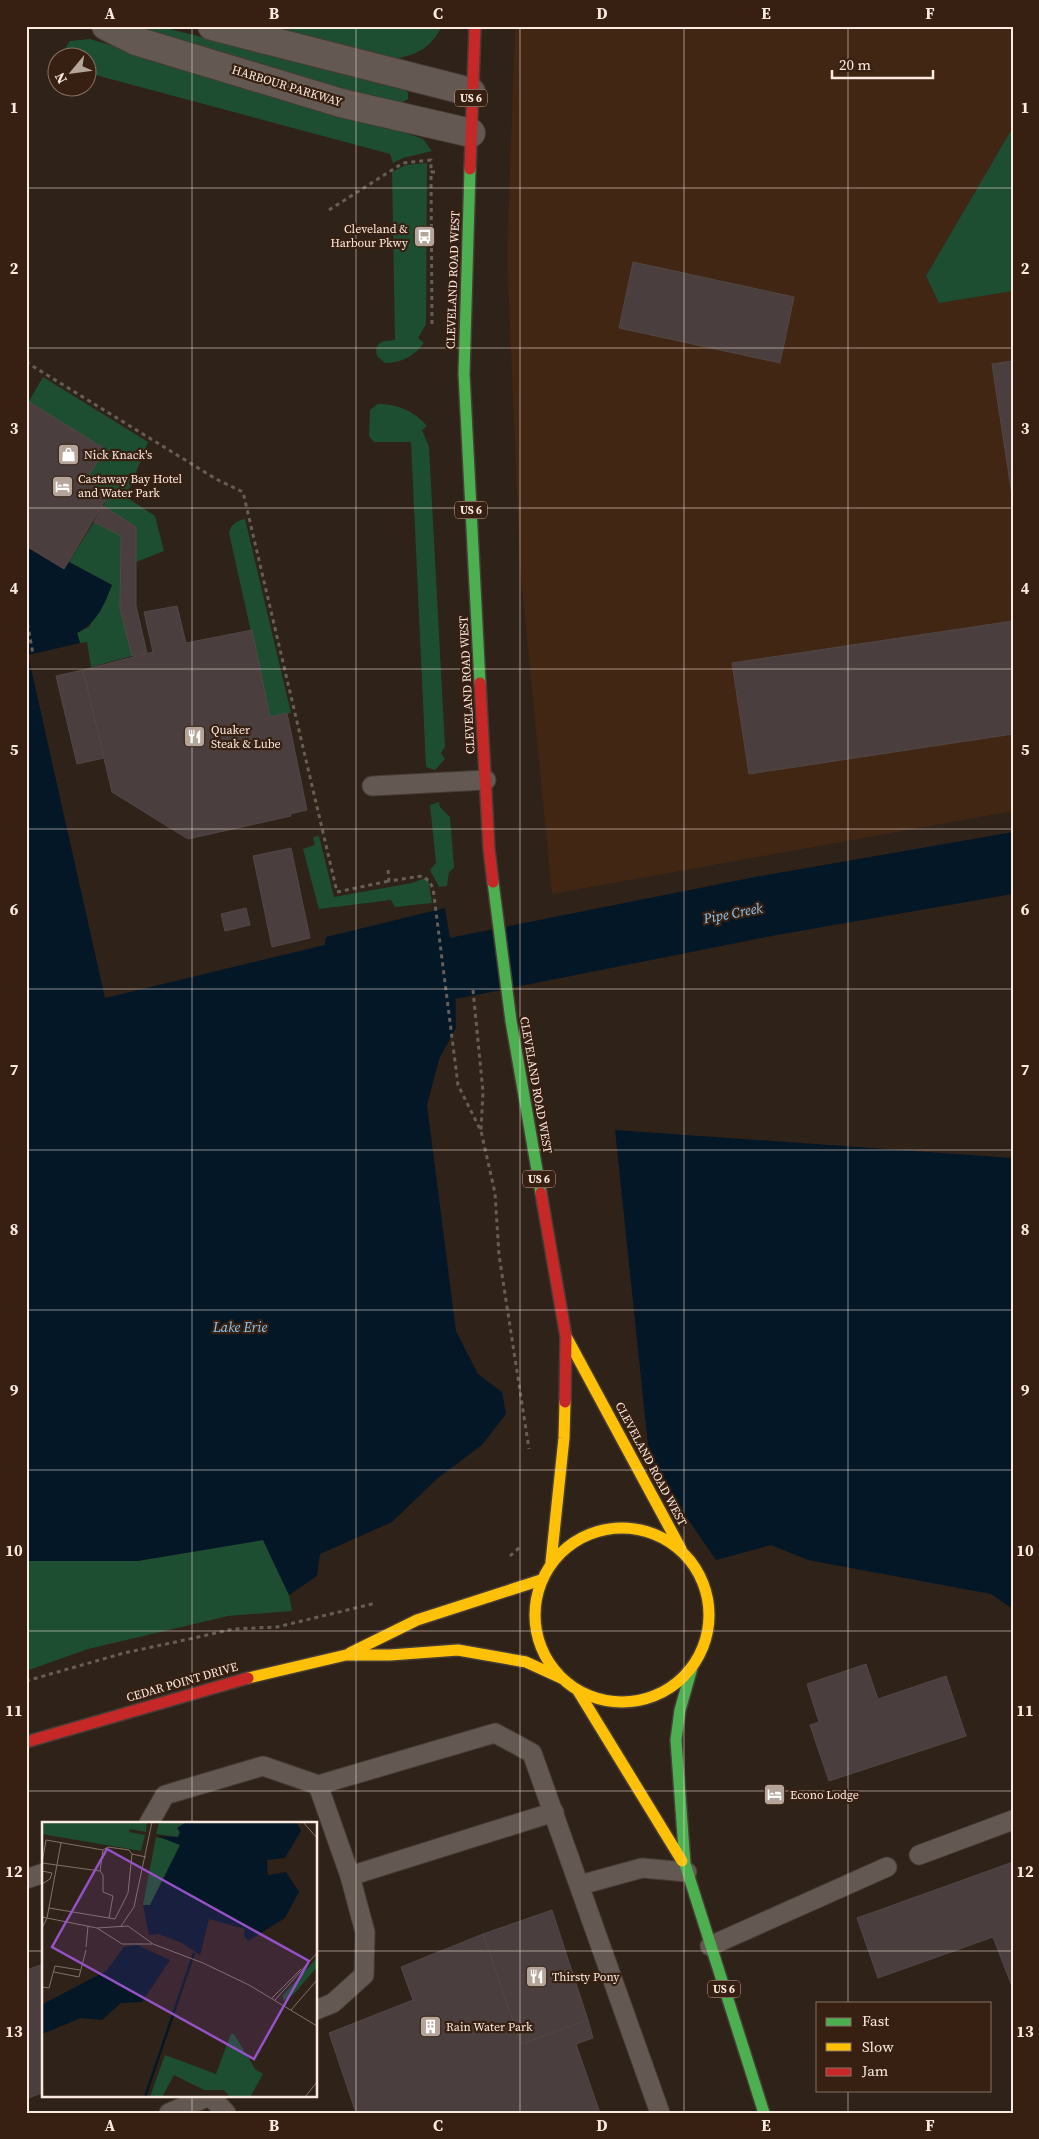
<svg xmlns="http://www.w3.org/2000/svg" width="1039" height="2139" font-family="'Source Serif 4',serif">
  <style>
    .built { fill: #422614 }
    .green { fill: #1e4e32 }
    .water { fill: #041726 }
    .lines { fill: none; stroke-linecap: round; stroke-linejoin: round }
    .river { stroke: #041726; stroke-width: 61 }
    .building { fill: #4a3f3e; stroke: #524746 }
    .lane-casing { stroke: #473c36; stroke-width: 21 }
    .street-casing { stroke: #473c36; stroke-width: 30 }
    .fast-casing { stroke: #473c36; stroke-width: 14 }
    .slow-casing { stroke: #473c36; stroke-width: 14 }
    .jam-casing { stroke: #473c36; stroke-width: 14 }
    .path { stroke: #665e57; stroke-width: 3; stroke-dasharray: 4 4; stroke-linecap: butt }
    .lane { stroke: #635852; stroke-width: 19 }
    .street { stroke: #635852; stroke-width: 28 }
    .fast { stroke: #4caf50; stroke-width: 11 }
    .slow { stroke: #ffc107; stroke-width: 11 }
    .jam { stroke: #c62828; stroke-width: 11 }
    .grid { fill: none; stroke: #fbeae0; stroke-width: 1; stroke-opacity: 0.55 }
    .labels { text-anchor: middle; stroke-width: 4.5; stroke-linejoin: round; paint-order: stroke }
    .shield { fill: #372011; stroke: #c0ada2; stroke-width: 1 }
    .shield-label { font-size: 11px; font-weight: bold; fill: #fbeae0 }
    .street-label { font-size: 12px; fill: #fbeae0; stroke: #372011 }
    .poi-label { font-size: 12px; fill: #fbeae0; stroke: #372011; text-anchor: start }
    .water-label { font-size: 14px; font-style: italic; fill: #8bcaf7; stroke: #372011 }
    .inset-river { fill: none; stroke: #041726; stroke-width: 2.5 }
    .inset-road { fill: none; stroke: #817269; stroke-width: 1 }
    .view { fill: #9552c6; fill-opacity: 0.15; stroke: #9552c6; stroke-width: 2.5 }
    .inset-edge { fill: none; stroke: #fbeae0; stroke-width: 2.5 }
    .neatline { fill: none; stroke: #fbeae0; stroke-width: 2 }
    .grid-label { font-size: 16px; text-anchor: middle; font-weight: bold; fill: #fbeae0 }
  </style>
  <rect width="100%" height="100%" fill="#2f2219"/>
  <!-- built -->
  <path class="built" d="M515,26H1013V127L926,276L939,303L1013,291V811L552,894L520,566L507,257Z"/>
  <!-- green -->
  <g class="green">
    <path d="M158,26L404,88L408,93V99L403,102L392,103L211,55L144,31L141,27Z"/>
    <path d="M259,26H441V28C429,49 418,54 395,59Z"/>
    <path d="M90,39L400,131L423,139L432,151L403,158L393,163L390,154L88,73V58H59L70,41Z"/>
    <path d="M1013,127V291L939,303L926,276Z"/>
    <path d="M427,163L426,324L418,338L424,343C414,356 402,363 385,363L377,356L376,349C380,339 386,341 395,340L392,172L406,165Z"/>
    <path d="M43,377L148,442L126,497L155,516L164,551L136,562V527L103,506L109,494L87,479L105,449L28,403Z"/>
    <path d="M378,404C398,404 414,411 427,426L422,430L429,447L445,747L441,753L445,759L435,770L426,767L411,442H374L369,436L370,410Z"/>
    <path d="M245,519L291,713L270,717L229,533C231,524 236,521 245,519Z"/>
    <path d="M94,522L121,536L120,609L132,656L91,667L87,642L80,643L77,633L89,627L112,585L69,562Z"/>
    <path d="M439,802L440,807L450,817L454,868L449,872L447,886L439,887L430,870L436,863L430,805Z"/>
    <path d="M319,836L334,897L412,883L428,877L432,903L395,907L391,900L319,909L303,849L315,845L313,837Z"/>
    <path d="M263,1540L289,1595L292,1611L228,1616L88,1649L26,1671V1561H137Z"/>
  </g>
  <!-- water -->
  <g class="water">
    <path d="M26,546L64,568L69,562L112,585C104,605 98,622 77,633L80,643L28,655L105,998L325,945L326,937L445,908L455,968L456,1028L439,1059L427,1105L456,1331L478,1374L502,1392L506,1414L482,1445L438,1478L392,1522L320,1554L317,1576L289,1595L263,1540L137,1561H26Z"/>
    <path d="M615,1130L1013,1158V1609L991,1594L808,1560L771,1545L716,1560L650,1464Z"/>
  </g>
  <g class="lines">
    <!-- river -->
    <path class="river" d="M455,968L766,906L1013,863"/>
  </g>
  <!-- building -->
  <g class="building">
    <path d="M633,262L794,297L780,363L619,328Z"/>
    <path d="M1013,361V502L992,364Z"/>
    <path d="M26,400L105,449L87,479L109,494L64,569L26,546Z"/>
    <path d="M103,506L136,527V606L147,653L132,656L120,609L121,536L94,522Z"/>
    <path d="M177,606L186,643L252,630L270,717L287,713L307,810L290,814L291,816L188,839L112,792L83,670L153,652L144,612Z"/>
    <path d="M1013,621V734L749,774L732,663Z"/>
    <path d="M83,670L104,758L77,764L56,676Z"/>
    <path d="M291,848L310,938L272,947L253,856Z"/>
    <path d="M246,908L250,925L225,931L221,914Z"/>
    <path d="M866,1664L878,1699L946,1676L966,1736L829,1781L810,1725L819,1722L807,1684Z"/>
    <path d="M1013,1862V1989L993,1937L878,1978L857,1918Z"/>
    <path d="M552,1910L588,2020L521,2044L483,1934Z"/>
    <path d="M483,1934L521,2044L588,2020L593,2038L576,2044L600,2113H356L329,2033L413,2000L401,1967Z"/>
    <path d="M44,1964V2092L26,2099V1970Z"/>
  </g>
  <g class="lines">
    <defs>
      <g id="lane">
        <path d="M372,786L486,780"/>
        <path d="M318,1785L350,1876"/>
        <path d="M149,1823L165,1795L263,1766L318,1785L495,1733L532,1753L660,2113"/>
        <path d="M919,1855L1013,1820"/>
        <path d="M26,1879L44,1873"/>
        <path d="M580,1885L642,1868L687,1872"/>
        <path d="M710,1946L887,1867"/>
        <path d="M316,2010L333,2003L364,1975L365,1932L350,1876L554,1812"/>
        <path d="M211,2097L226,2113"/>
        <path d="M169,2113L212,2095"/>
      </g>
      <g id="street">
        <path d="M106,26L136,41L341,103L471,133"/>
        <path d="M212,26L471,92"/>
      </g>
      <g id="fast">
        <path d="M470,169L464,374L480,683"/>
        <path d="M493,882L511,1021L541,1193"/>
        <path d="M692,1668L680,1710L676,1740L685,1864L764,2113"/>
      </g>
      <g id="slow">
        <path d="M567,1338L681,1549"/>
        <circle cx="622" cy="1615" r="87"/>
        <path d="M551,1562L564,1438L565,1402"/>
        <path d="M350,1653L417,1620L541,1580"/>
        <path d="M248,1678L346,1655H390L458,1650L526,1662L561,1678"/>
        <path d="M578,1691L682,1861"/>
      </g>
      <g id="jam">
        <path d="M470,169L475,26"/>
        <path d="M480,683L489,849L493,882"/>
        <path d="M541,1193L566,1337L565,1402"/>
        <path d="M26,1742L248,1678"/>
      </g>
    </defs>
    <!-- lane casing -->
    <use href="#lane" class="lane-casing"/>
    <!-- street casing -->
    <use href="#street" class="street-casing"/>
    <!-- fast casing -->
    <use href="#fast" class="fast-casing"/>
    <!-- slow casing -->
    <use href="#slow" class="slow-casing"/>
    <!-- jam casing -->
    <use href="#jam" class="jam-casing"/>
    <!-- path -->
    <g class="path">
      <path d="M329,210L403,163L431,160V172"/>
      <path d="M432,324L431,172H438"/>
      <path d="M26,362L216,479L243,492L337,892L389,881"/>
      <path d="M26,616L33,654"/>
      <path d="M388,870L389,881L422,876L429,881L433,888L458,1085L481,1131L495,1193L499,1255L529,1449"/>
      <path d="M473,990L483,1092L481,1130"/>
      <path d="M510,1556L520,1547"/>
      <path d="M26,1681L124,1653L194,1638L233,1629L277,1627L376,1603"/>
    </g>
    <!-- lane -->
    <use href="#lane" class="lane"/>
    <!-- street -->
    <use href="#street" class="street"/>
    <!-- fast -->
    <use href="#fast" class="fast"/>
    <!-- slow -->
    <use href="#slow" class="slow"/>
    <!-- jam -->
    <use href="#jam" class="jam"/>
  </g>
  <!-- grid -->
  <path class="grid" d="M192,26V1823M356,26V2113M520,26V2113M684,26V2113M848,26V2003M26,188H1013M26,348H1013M26,508H1013M26,669H1013M26,829H1013M26,989H1013M26,1150H1013M26,1310H1013M26,1470H1013M26,1631H1013M26,1791H1013M26,1951H44M316,1951H1013M848,2090V2113M192,2095V2113"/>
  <!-- icons -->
  <defs>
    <symbol id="bus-square" viewBox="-11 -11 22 22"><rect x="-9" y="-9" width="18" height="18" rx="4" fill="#b4a49a" stroke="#372011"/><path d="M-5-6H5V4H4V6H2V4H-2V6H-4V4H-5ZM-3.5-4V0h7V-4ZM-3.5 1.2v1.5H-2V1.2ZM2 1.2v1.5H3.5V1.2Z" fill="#fff"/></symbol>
    <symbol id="shop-square" viewBox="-11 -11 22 22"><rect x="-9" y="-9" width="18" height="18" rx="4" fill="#b4a49a" stroke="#372011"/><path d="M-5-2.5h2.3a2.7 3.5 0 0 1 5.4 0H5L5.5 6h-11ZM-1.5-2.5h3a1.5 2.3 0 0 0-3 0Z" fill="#fff"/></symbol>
    <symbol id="hotel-square" viewBox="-11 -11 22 22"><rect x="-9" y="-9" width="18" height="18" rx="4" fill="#b4a49a" stroke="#372011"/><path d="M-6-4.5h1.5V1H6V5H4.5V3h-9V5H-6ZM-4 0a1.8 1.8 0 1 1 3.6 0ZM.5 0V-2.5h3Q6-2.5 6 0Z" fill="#fff"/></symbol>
    <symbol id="restaurant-square" viewBox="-11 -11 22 22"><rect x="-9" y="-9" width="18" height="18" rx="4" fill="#b4a49a" stroke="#372011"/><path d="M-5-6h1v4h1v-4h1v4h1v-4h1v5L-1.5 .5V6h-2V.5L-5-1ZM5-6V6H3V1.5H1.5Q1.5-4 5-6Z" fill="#fff"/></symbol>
    <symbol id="building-square" viewBox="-11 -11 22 22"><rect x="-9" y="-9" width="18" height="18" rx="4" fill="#b4a49a" stroke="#372011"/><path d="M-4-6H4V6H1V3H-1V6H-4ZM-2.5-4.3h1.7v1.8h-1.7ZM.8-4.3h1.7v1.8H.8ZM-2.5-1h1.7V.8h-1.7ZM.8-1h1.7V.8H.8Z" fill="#fff"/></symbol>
  </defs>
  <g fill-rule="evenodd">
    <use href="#bus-square" x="412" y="224" width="25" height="25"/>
    <use href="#shop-square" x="56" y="442" width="25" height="25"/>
    <use href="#hotel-square" x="50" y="474" width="25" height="25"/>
    <use href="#restaurant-square" x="182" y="724" width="25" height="25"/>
    <use href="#hotel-square" x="762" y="1782" width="25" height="25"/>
    <use href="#restaurant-square" x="524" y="1964" width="25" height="25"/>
    <use href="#building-square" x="418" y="2014" width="25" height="25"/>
  </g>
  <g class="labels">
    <!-- shield labels -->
    <g class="shield">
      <rect x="455" y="89.5" width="32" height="17" rx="4"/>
      <rect x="455" y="501.5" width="32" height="17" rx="4"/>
      <rect x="523" y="1170.5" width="32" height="17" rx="4"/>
      <rect x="708" y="1980.5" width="32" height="17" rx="4"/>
    </g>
    <g class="shield-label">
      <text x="471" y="102">US 6</text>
      <text x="471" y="514">US 6</text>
      <text x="539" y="1183">US 6</text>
      <text x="724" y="1993">US 6</text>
    </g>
    <!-- street labels -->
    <g class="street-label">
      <text transform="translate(287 86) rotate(17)" y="4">HARBOUR PARKWAY</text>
      <text transform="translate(453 280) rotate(-88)" y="4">CLEVELAND ROAD WEST</text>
      <text transform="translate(467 685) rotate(-93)" y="4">CLEVELAND ROAD WEST</text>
      <text transform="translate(536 1085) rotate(80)" y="4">CLEVELAND ROAD WEST</text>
      <text transform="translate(651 1464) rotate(62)" y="4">CLEVELAND ROAD WEST</text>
      <text transform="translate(182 1682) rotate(-16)" y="4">CEDAR POINT DRIVE</text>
    </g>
    <!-- poi labels -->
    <g class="poi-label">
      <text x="408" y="233" text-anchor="end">Cleveland &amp;<tspan x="408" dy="14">Harbour Pkwy</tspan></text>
      <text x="84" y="459">Nick Knack's</text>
      <text x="78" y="483">Castaway Bay Hotel<tspan x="78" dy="14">and Water Park</tspan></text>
      <text x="211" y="734">Quaker<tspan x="211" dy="14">Steak &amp; Lube</tspan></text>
      <text x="790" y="1799">Econo Lodge</text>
      <text x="552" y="1981">Thirsty Pony</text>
      <text x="446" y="2031">Rain Water Park</text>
    </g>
    <!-- water labels -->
    <g class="water-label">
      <text transform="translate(733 913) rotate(-11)" y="5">Pipe Creek</text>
      <text x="240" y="1332">Lake Erie</text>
    </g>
  </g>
  <!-- overview -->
  <g transform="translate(42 1822)">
    <rect width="275" height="275" fill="#2f2219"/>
    <path d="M0,0H105L104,10L88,7L87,10L103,13L99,29L0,12ZM117,0H144L136,6L138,10L136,15L114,12ZM114,15L137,20L138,25L108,83H101ZM275,136V145L251,173L241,179V173ZM189,212H192L213,247L221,252L208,275H188L182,268H162L132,253L120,275H108L123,233L174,252Z" fill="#1e4e32"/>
    <path d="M144,0H255L259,9L243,36L225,38L226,53L244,50L257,70L243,96L206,119L202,113L203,107L167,97L158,133L140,121L117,112L107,113L101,83H108L138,23L115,14L136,15L138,10L135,6ZM95,123L128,138L100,180L79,181L60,198L39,196L0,212L1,182L64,149L82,125Z" fill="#041726"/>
    <path class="inset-river" d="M103,275L152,131"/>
    <path class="inset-road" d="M261,0L275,16M0,49L10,51L8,57L0,62M58,49L0,41L4,18L61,28M7,86L73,97L86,71L90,32L104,35M0,95L55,106L80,122H110M67,96L71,74L61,70V53L58,49L61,28L66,25L87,28L90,32M79,104L92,85L110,0M0,106L5,96L19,21M55,106L86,104L111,122L161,141L207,163L275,204M44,125L46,104M12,150L37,155L44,128M0,165L7,166L13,144L38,148M230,176L259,147M233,178L275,131M249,188L275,158M263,275L275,260"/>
    <path class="view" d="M65,27L267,139L212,237L10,125Z"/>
    <rect width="275" height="275" class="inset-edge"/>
  </g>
  <!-- border -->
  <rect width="1039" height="2139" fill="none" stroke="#372011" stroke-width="55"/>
  <!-- legend -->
  <rect x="816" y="2002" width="175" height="90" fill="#372011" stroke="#857164"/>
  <rect x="826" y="2018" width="25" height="8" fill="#4caf50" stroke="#857164"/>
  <text x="862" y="2026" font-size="15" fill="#fbeae0">Fast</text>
  <rect x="826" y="2043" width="25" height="8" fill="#ffc107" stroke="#857164"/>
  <text x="862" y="2052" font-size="15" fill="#fbeae0">Slow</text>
  <rect x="826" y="2068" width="25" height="8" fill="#c62828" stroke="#857164"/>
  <text x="862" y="2076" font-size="15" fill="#fbeae0">Jam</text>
  <!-- north arrow -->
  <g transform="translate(72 72) rotate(241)"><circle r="24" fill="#372011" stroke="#857164"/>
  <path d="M0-4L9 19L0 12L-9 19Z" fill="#b4a49a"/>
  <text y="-8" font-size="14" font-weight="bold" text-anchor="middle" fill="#fbeae0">N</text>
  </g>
  <!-- scale -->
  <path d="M832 70v8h101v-8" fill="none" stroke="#fbeae0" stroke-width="2.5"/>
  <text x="839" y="70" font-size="15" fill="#fbeae0" stroke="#372011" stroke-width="4" paint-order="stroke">20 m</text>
  <rect x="28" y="28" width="984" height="2084" class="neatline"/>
  <g class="grid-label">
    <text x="110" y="19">A</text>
    <text x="274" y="19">B</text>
    <text x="438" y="19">C</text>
    <text x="602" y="19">D</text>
    <text x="766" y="19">E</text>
    <text x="930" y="19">F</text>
    <text x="14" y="113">1</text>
    <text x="1025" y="113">1</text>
    <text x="14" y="274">2</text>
    <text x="1025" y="274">2</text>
    <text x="14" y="434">3</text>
    <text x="1025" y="434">3</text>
    <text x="14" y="594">4</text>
    <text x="1025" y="594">4</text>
    <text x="14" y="755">5</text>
    <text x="1025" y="755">5</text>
    <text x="14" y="915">6</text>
    <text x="1025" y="915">6</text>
    <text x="14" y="1075">7</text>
    <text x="1025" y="1075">7</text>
    <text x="14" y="1235">8</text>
    <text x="1025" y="1235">8</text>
    <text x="14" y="1396">9</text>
    <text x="1025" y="1396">9</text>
    <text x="14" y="1556">10</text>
    <text x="1025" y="1556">10</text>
    <text x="14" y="1716">11</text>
    <text x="1025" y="1716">11</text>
    <text x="14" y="1877">12</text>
    <text x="1025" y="1877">12</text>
    <text x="14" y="2037">13</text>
    <text x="1025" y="2037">13</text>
    <text x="110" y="2131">A</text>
    <text x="274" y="2131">B</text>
    <text x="438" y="2131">C</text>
    <text x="602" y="2131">D</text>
    <text x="766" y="2131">E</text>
    <text x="930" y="2131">F</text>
  </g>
</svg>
